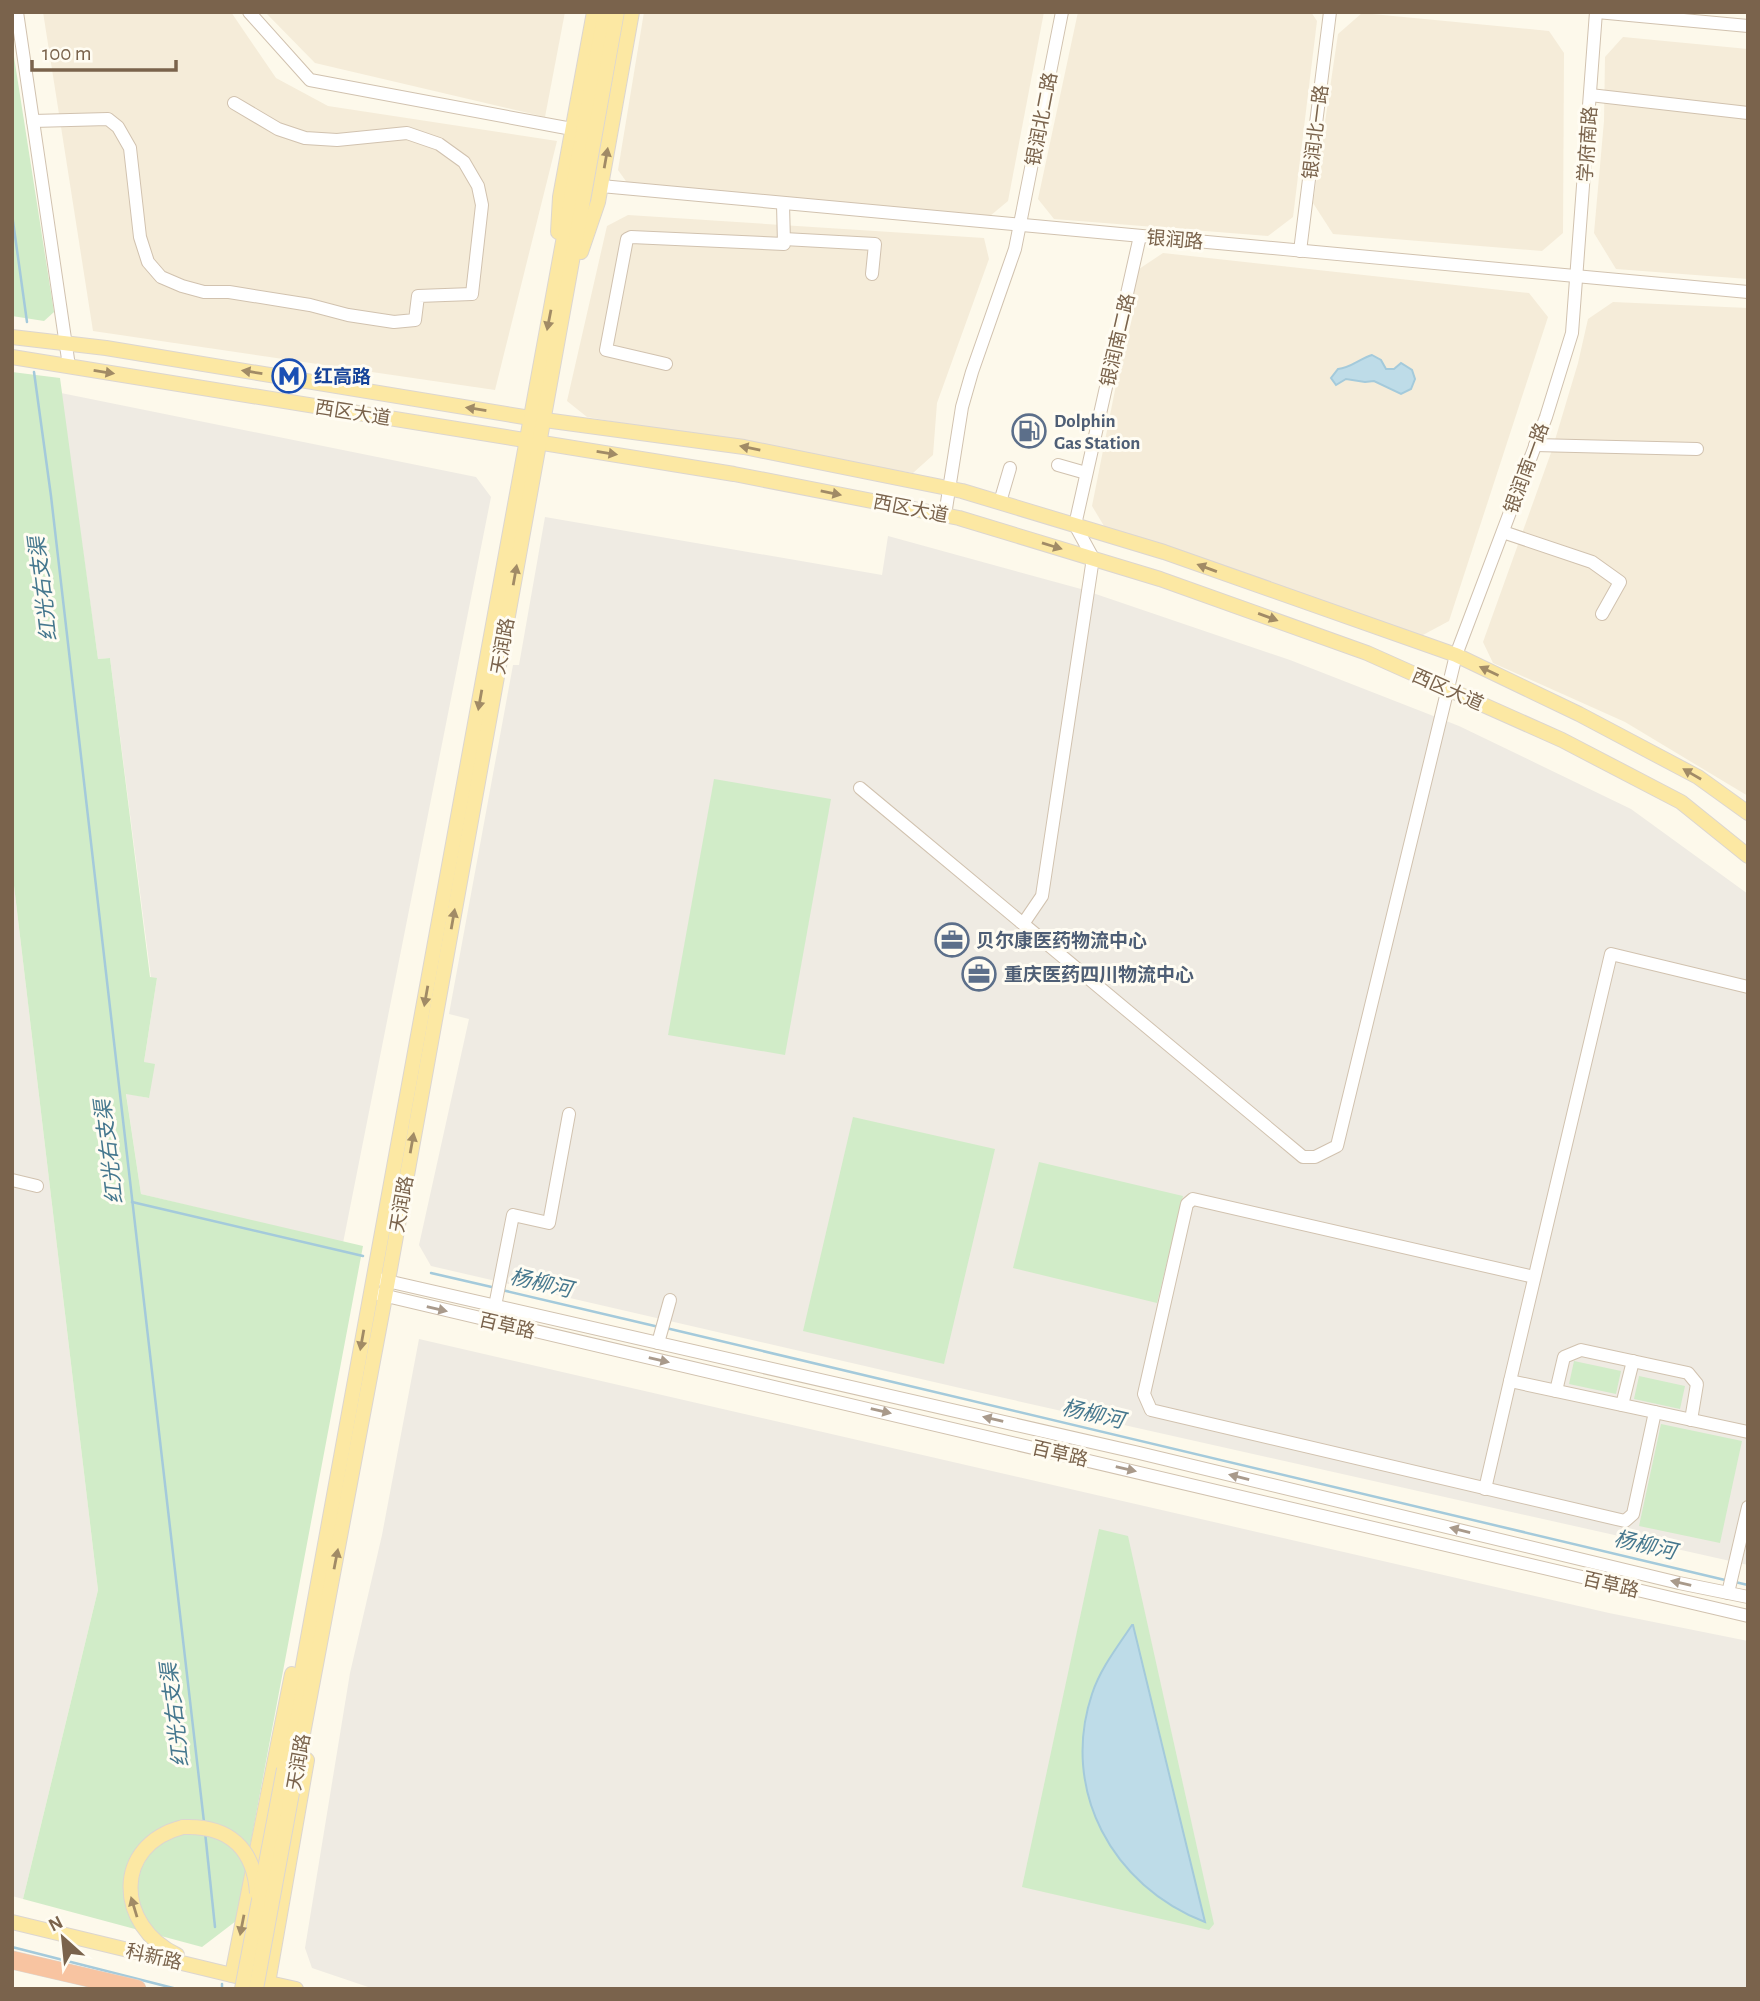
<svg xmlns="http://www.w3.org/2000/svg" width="1760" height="2001" font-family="'Alegreya Sans','Noto Sans SC',sans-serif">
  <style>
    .residential { fill: #f5ecd9 }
    .industrial { fill: #efebe3 }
    .green { fill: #d1ecc8 }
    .water { fill: #bedce8; stroke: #a4cadb; stroke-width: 2 }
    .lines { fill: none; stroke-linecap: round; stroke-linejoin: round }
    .stream { stroke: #a4cadb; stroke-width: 2.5 }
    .minor-casing { stroke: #d1c2af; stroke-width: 14 }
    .major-casing { stroke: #dcd6d0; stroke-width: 16 }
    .highway-casing { stroke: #dcd6d0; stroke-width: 19 }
    .minor { stroke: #fff; stroke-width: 12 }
    .major { stroke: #fce8a3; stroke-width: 14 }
    .highway { stroke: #f8c4a1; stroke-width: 18 }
    .major-bridge-casing { stroke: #dcd6d0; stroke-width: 16; stroke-linecap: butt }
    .major-bridge { stroke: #fce8a3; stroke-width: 14 }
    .oneway { fill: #a18b66 }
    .oneway2 { fill: #a99a8b }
    .labels { text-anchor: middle; stroke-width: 6; stroke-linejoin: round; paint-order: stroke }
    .street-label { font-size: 19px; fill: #7a634c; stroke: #fffcf2 }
    .transit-label { font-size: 19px; font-weight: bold; fill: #164399; stroke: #fffcf2; text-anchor: start }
    .service-label { font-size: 19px; font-weight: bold; fill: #4e5e75; stroke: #fffcf2; text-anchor: start }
    .water-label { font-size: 21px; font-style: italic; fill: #45778e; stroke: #fffcf2 }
  </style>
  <rect width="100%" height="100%" fill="#fdf9eb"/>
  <!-- residential -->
  <g class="residential">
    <path d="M43,12H231L276,78L328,106L557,141L495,390L93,331Z"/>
    <path d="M265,12H565L545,117L315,63Z"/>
    <path d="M644,12H1044L1008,201L990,216L628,184L618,170Z"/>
    <path d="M1078,12H1311L1317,21L1293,217L1268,236L1054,219L1038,199Z"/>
    <path d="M1362,13L1549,31L1564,53L1563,233L1542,251L1333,234L1313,203L1338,34Z"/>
    <path d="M1623,37L1748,49V279L1616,269L1594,233L1604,121L1605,57Z"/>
    <path d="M628,215L984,238L989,259L937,403L933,455L913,473L587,417L567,401L607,226Z"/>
    <path d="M1163,253L1529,293L1548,317L1449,621L1421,636L1104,526L1092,506L1139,269Z"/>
    <path d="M1613,302L1748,308V796L1625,722L1493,663L1483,642L1552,450L1578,363L1588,319Z"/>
  </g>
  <!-- industrial -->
  <g class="industrial">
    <path d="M61,393L476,477L491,497L343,1243L141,1194L126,1093L148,1098L144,1062L157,978H151L110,658L98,659Z"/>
    <path d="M545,517L882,575L888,536L1081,589L1290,660L1459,726L1631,809L1748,894V1565L973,1391L431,1266L419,1245L469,1019L449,1014L513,665H519Z"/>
    <path d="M12,869L98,1590L23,1899L12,1896Z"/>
    <path d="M419,1339L1609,1613L1748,1641V1989H374L312,1968L305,1948L350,1673L382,1535Z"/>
  </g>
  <!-- green -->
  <g class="green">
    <path d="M12,44L54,312L44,321L12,316Z"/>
    <path d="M12,372L60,378L98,659L110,658L150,977L157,978L144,1062L155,1064L149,1098L126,1094L141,1194L363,1246L236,1921L202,1947L23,1899L98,1590L12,869Z"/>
    <path d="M714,779L831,799L785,1055L668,1035Z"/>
    <path d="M853,1117L995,1149L944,1364L803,1331Z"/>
    <path d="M1039,1162L1183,1196L1157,1303L1013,1268Z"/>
    <path d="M1574,1361L1621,1371L1616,1394L1569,1384Z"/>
    <path d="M1639,1376L1685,1386L1680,1409L1634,1399Z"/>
    <path d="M1661,1424L1742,1441L1720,1543L1639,1526Z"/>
    <path d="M1099,1529L1128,1536L1214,1924L1209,1930L1022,1887Z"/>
  </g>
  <!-- water -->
  <g class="water">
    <path d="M1372,355L1381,360L1386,369H1394L1401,363L1412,370L1415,379L1411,389L1401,394L1374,381L1365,382L1346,379L1336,385L1331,378L1338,369C1351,368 1359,359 1372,355Z"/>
    <path d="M1132,1625H1133L1205,1922C1112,1886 1060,1790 1092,1694C1100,1669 1118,1646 1132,1625Z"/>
  </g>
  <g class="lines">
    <!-- stream -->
    <g class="stream">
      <path d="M12,214L27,322"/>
      <path d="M34,372L51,496L204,1822"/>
      <path d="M132,1202L363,1256"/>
      <path d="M431,1273L496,1288"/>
      <path d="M502,1290L659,1327"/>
      <path d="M666,1328L1725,1580"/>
      <path d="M1735,1582L1748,1585"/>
      <path d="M205,1832L215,1927"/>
      <path d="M12,1947L177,1989"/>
      <path d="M222,1989V1984"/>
    </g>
    <defs>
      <g id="minor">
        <path d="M17,12L69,366"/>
        <path d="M249,12L310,80L572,129"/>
        <path d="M1597,12L1748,26"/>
        <path d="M1590,95L1748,113"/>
        <path d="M33,121L108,119L118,127L130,148L140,237L148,262L161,277L182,286L204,292H229L310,305L348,315L394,322L415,320L418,296L472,294L482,205L478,186L464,162L439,144L407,133L337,140L305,138L278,129L234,103"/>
        <path d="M601,186L1748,292"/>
        <path d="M784,239L875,244L872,274"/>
        <path d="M1300,251L1330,12"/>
        <path d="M666,364L606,350L627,239L631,237L784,244L783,204"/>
        <path d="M1535,445L1697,449"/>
        <path d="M1058,465L1086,473"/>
        <path d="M1000,502L1010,468"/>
        <path d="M945,515L962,407L972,372L1015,249L1062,12"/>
        <path d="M1503,532L1592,562L1620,582L1602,614"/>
        <path d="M860,788L1303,1157H1315L1337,1146L1456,655L1546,417L1572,333L1596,12"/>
        <path d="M1021,922L1025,921L1042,896L1093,558L1075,525L1140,236"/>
        <path d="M1748,987L1611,954L1510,1381L1748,1432"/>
        <path d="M12,1180L37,1186"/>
        <path d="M1534,1277L1193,1199L1187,1204L1144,1394L1151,1410L1625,1521L1633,1514L1655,1412"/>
        <path d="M374,1278L1135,1452L1679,1583L1748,1597"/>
        <path d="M378,1294L1748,1616"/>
        <path d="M495,1306L513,1215L549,1223L569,1114"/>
        <path d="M658,1343L670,1300"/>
        <path d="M1556,1391L1564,1357L1581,1350L1688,1373L1697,1384L1691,1420"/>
        <path d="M1622,1405L1633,1361"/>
        <path d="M1485,1489L1510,1381"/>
        <path d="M1728,1593L1748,1507"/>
      </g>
      <g id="major">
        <path d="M558,232L560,197L594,12"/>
        <path d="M581,252L598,202L632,12"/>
        <path d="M12,337L106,348L530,418L744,447L962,491L1164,552L1456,655L1579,714L1698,777L1748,813"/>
        <path d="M12,357L734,474L959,518L1160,579L1367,653L1562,740L1681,802L1748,856"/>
        <path d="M284,1769L605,12"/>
        <path d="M296,1771L385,1297L617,12"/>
        <path d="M12,1922L240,1977"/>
        <path d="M177,1955C116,1926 112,1845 183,1827"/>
        <path d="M232,1975L292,1674"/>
        <path d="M260,1981L296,1989"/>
        <path d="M268,1983L307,1760"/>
      </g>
      <path id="highway" d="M12,1960L137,1989"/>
    </defs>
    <!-- minor casing -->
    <use href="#minor" class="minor-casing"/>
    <!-- major casing -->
    <use href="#major" class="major-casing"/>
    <!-- highway casing -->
    <use href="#highway" class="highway-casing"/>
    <!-- minor -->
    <use href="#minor" class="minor"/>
    <!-- major -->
    <use href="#major" class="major"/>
    <!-- highway -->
    <use href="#highway" class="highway"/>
    <defs>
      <g id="major-bridge">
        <path d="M183,1827C229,1825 254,1848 257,1893"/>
        <path d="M242,1989L284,1769"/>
        <path d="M256,1989L296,1771"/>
      </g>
    </defs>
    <!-- major-bridge casing -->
    <use href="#major-bridge" class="major-bridge-casing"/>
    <!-- major-bridge -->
    <use href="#major-bridge" class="major-bridge"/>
  </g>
  <!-- one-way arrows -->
  <defs><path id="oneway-solid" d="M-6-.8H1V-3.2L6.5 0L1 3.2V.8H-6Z" transform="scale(1.75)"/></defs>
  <g class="oneway">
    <use href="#oneway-solid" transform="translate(606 158) rotate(-80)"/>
    <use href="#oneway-solid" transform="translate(549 320) rotate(101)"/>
    <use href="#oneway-solid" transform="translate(104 372) rotate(9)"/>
    <use href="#oneway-solid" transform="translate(252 372) rotate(-171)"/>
    <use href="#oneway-solid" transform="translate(476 409) rotate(-171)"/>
    <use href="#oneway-solid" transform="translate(750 448) rotate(-169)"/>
    <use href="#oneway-solid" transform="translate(607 453) rotate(9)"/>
    <use href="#oneway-solid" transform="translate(831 493) rotate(11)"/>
    <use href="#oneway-solid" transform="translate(1052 546) rotate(17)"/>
    <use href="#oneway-solid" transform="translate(1207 568) rotate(-160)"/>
    <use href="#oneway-solid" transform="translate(515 575) rotate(-80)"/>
    <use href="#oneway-solid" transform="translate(1268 617) rotate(20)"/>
    <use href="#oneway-solid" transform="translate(1489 671) rotate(-155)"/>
    <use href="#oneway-solid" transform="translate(480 700) rotate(100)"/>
    <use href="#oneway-solid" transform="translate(1692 774) rotate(-150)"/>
    <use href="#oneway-solid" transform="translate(453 919) rotate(-80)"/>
    <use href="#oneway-solid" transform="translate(426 996) rotate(100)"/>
    <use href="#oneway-solid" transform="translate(412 1143) rotate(-80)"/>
    <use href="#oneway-solid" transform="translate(362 1340) rotate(100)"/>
    <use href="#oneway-solid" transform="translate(336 1559) rotate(-79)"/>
    <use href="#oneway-solid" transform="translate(134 1907) rotate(-107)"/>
    <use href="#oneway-solid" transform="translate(242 1925) rotate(101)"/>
  </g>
  <g class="oneway2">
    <use href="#oneway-solid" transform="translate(437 1309) rotate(13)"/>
    <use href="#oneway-solid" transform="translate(659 1360) rotate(13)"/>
    <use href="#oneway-solid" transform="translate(881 1411) rotate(13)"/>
    <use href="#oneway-solid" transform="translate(993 1419) rotate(-167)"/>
    <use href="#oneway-solid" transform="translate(1126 1469) rotate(13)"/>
    <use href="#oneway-solid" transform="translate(1239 1477) rotate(-166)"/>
    <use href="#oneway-solid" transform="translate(1460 1530) rotate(-166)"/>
    <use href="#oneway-solid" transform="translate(1681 1583) rotate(-167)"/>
  </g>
  <!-- icons -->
  <defs>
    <symbol id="metro-ring" viewBox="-11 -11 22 22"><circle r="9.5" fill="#fffcf2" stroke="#1a4fb4" stroke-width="1.5"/><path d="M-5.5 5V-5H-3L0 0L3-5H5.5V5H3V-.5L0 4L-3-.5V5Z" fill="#1a4fb4"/></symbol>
    <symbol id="fuel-ring" viewBox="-11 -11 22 22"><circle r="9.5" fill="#fffcf2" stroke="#5c6f8a" stroke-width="1.5"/><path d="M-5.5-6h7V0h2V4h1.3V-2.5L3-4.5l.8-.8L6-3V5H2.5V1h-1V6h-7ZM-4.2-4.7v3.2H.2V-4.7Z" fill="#5c6f8a"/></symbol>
    <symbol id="office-ring" viewBox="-11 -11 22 22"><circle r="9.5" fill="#fffcf2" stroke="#5c6f8a" stroke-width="1.5"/><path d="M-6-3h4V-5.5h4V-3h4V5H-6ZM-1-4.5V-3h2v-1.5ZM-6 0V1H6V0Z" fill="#5c6f8a"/></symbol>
  </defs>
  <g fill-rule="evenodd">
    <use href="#metro-ring" x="270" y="357" width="38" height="38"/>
    <use href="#fuel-ring" x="1010" y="412" width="38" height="38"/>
    <use href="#office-ring" x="933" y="921" width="38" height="38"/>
    <use href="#office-ring" x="960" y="955" width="38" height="38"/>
  </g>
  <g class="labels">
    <!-- street labels -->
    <g class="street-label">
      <text transform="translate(1041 119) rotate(-79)" y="7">银润北二路</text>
      <text transform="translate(1315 132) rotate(-83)" y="7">银润北一路</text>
      <text transform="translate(1587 144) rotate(-86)" y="7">学府南路</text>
      <text transform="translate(1175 239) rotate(5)" y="7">银润路</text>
      <text transform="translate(1117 340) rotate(-77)" y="7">银润南二路</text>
      <text transform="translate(353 412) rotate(9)" y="7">西区大道</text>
      <text transform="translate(1526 468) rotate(-70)" y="7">银润南一路</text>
      <text transform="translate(911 508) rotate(11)" y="7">西区大道</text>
      <text transform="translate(502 646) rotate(-80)" y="7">天润路</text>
      <text transform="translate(1448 689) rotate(24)" y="7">西区大道</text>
      <text transform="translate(401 1204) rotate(-80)" y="7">天润路</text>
      <text transform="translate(507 1325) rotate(13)" y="7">百草路</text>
      <text transform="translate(1060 1453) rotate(13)" y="7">百草路</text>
      <text transform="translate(1611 1584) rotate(13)" y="7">百草路</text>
      <text transform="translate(298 1762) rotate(-80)" y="7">天润路</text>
      <text transform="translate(154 1956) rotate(13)" y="7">科新路</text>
    </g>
    <!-- transit labels -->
    <g class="transit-label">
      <text x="314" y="383">红高路</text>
    </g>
    <!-- service labels -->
    <g class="service-label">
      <text x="1054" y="427">Dolphin<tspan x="1054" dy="22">Gas Station</tspan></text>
      <text x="976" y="947">贝尔康医药物流中心</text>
      <text x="1004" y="981">重庆医药四川物流中心</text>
    </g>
    <!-- water labels -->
    <g class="water-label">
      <text transform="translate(43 589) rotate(-97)" y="7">红光右支渠</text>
      <text transform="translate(109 1152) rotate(-97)" y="7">红光右支渠</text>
      <text transform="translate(541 1283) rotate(13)" y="7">杨柳河</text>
      <text transform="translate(1093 1414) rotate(13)" y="7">杨柳河</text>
      <text transform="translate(1645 1545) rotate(13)" y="7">杨柳河</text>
      <text transform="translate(175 1715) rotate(-97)" y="7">红光右支渠</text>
    </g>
  </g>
  <!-- border -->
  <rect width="1760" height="2001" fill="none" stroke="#7a634c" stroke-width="28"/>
  <!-- north arrow -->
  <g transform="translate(63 1938) rotate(333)" stroke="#fffcf2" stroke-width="5" paint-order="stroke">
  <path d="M0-5L12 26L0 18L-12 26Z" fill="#7a634c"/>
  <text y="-10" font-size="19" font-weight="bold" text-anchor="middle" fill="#7a634c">N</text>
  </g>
  <!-- scale -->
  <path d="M32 60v10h144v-10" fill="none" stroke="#7a634c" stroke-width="3.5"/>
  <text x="42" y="60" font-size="21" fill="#7a634c" stroke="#fffcf2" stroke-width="5" paint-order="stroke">100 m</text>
</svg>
